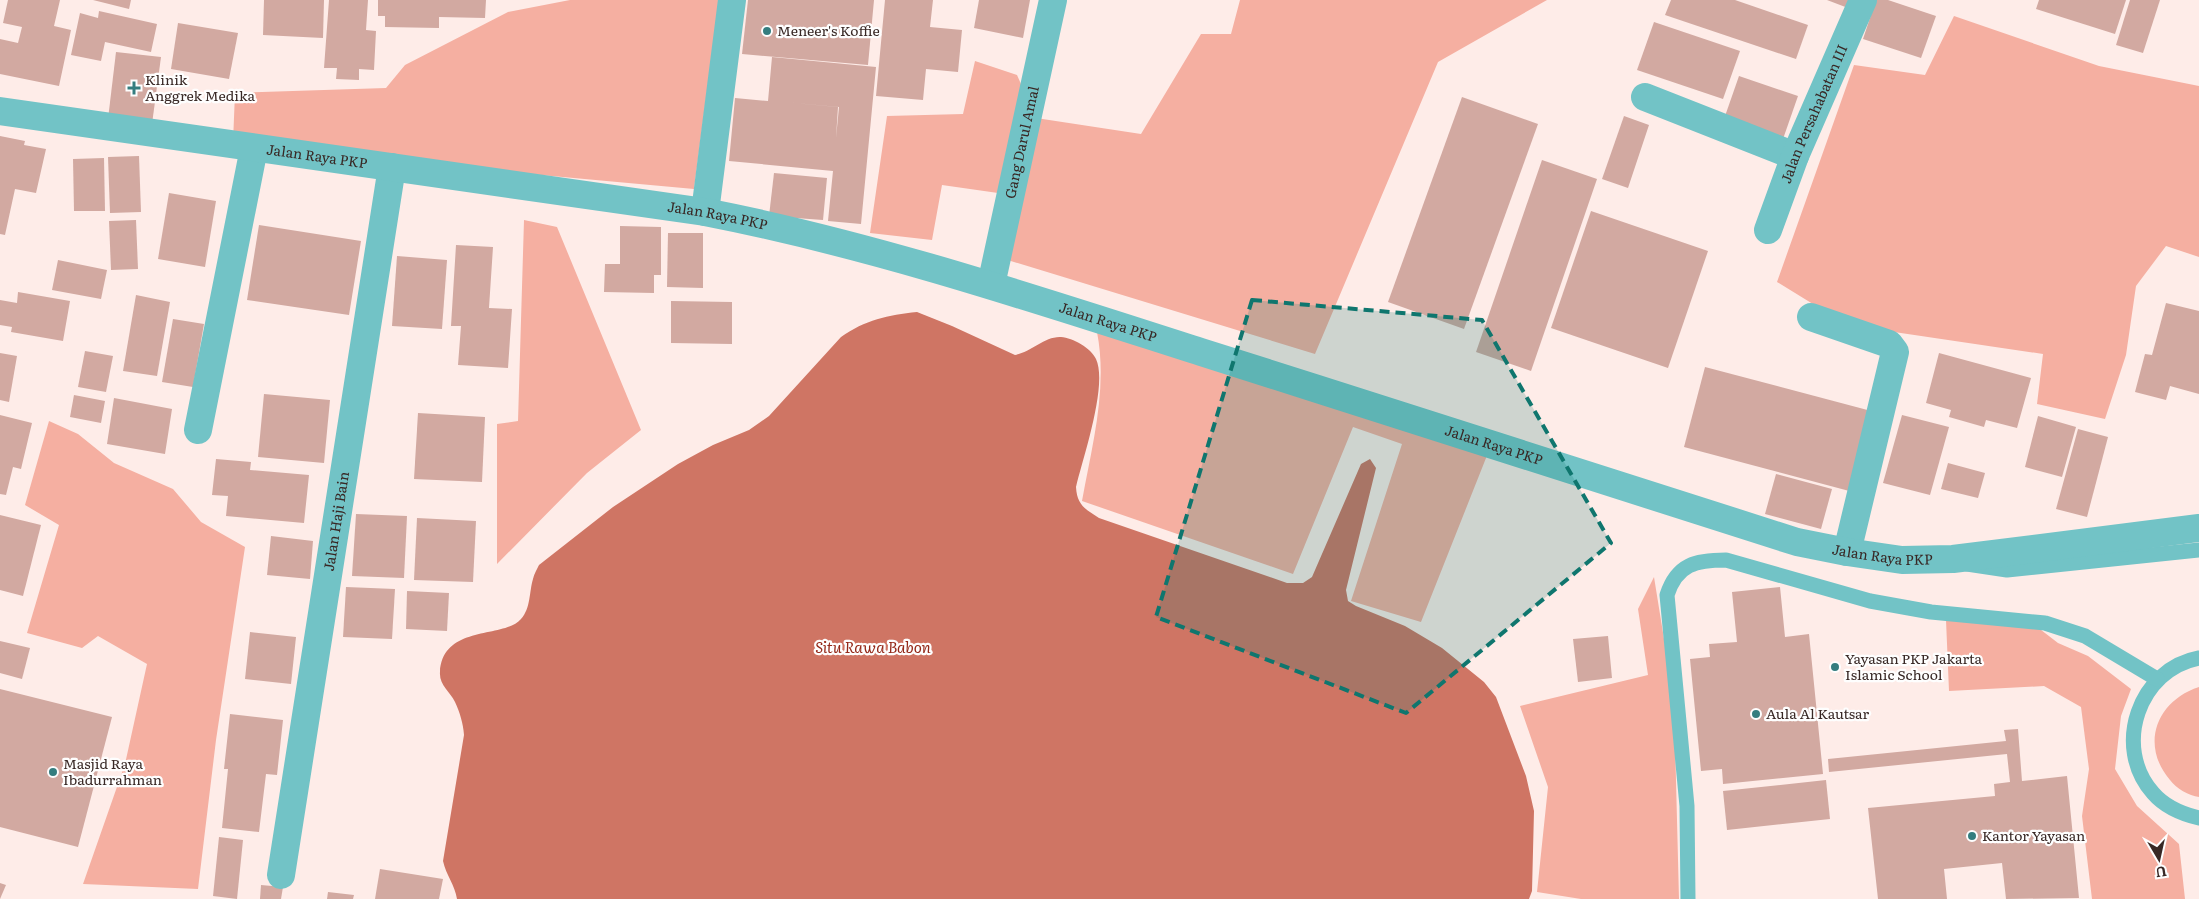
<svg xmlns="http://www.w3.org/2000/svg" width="2199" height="899" font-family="Literata,serif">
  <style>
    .green { fill: #f5afa1 }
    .water { fill: #cf7564 }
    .building { fill: #d2a9a1; fill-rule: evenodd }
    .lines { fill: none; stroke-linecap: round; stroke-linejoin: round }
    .service { stroke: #72c3c6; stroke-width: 15 }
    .minor { stroke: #72c3c6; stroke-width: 28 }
    .tertiary { stroke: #72c3c6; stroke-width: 28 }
    .marked { fill: #0f766e; fill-opacity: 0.2; stroke: #0f766e; stroke-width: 4; stroke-dasharray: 10 6; stroke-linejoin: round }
    .poi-dot { fill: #347d7f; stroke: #fefefe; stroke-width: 2 }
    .labels { text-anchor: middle; stroke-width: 4.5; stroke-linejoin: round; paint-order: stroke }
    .poi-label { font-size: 14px; fill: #382825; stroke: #fefefe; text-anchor: start }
    .street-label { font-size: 14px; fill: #382825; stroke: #fefefe }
    .water-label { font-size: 15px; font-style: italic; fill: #942818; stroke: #fefefe }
  </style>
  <rect width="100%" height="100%" fill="#feece8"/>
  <!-- green -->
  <g class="green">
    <path d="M570,0H719L694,189L454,167L233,142L235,93L386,88L405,65L508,12Z"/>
    <path d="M1240,0H1547L1438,62L1315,354L1001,258L1005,194L942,185L932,240L870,233L887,116L963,114L975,61L1017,75L1036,118L1141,134L1201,34H1231Z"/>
    <path d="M1954,16L2099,66L2199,86V257L2166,246L2136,286L2126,355L2105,419L2037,404L2043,354L1847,325L1777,282L1854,65L1925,75Z"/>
    <path d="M524,220L557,227L641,430L587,473L497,564V424L518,421Z"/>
    <path d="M1097,332L1488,453L1421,622L1351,601L1402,444L1353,427L1293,574L1082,501C1092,446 1108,388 1097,332Z"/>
    <path d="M49,421L78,434L114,463L173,489L201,522L245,547L216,740L198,889L83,884L125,764L147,664L98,636L82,648L27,633L59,525L25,505Z"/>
    <path d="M1654,577L1674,701L1679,899H1581L1537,892L1548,787L1520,706L1648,675L1638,609Z"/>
    <path d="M2024,617L2058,643L2088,656L2131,689L2121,716L2115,769L2137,806L2179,844L2185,899H2092L2082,816L2089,769L2081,707L2044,686L1949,691L1946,620Z"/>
    <path d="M2199,687V797C2189,796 2176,788 2170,780C2140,745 2156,701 2199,687Z"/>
  </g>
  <!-- water -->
  <path class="water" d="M917,312L952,326L1015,355C1031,352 1045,336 1061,337C1073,338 1091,348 1096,359C1108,385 1083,458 1076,487C1077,505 1085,509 1099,518L1287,583H1303L1312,577L1361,464L1370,459L1376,468L1346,590L1348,601L1356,606L1405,626L1442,648L1484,682L1496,697L1526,776L1534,811L1532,891L1529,899H457C455,885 446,875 443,861L464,735C463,723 460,713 455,702C450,691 439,685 440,672C443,624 504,639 521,619C531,608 529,592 533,579C534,574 537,569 539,565L613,507L678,464L713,445L749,430L769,416L841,337C865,320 888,315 917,312Z"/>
  <!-- building -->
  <g class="building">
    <path d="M8,0H60L54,26L71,30L59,86L0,74V39L18,43L22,27L3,23Z"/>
    <path d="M93,0H131L129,9Z"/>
    <path d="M264,0H324L323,38L263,35Z"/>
    <path d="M329,0H368L366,30L376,31L374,70L359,69V80L336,79L337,68H324Z"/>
    <path d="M378,0H486L485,18L439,17V28L385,27V16H378Z"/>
    <path d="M748,0H874L868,65L742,54Z"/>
    <path d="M885,0H933L930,27L962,30L958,72L926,69L923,100L876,96Z"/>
    <path d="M979,0H1030L1023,38L974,28Z"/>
    <path d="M1671,0H1735L1808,25L1796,59L1665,15Z"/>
    <path d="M1827,0H1851L1848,8Z"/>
    <path d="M1876,0H1888L1936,16L1921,58L1863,39Z"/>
    <path d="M2039,0H2126L2115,34L2036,9Z"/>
    <path d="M2130,0H2160L2143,53L2116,45Z"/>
    <path d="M99,11L157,24L151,52L105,42L101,61L71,55L80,13L98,18Z"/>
    <path d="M1654,22L1740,51L1723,99L1637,70Z"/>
    <path d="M178,23L238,33L229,79L171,69Z"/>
    <path d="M116,52L161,57L152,124L108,119Z"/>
    <path d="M772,57L876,67L861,224L828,221L833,171L729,161L735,98L768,101ZM783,102L839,107L836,138L838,107Z"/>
    <path d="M1739,76L1798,96L1783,139L1724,119Z"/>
    <path d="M1462,97L1538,124L1464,329L1388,302Z"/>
    <path d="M1624,116L1649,125L1628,188L1602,179Z"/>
    <path d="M0,136L25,141L24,145L46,149L36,193L15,189L5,235L0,234Z"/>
    <path d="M139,156L141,212L110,213L108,157Z"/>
    <path d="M104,158L105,211H74L73,159Z"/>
    <path d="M1542,160L1597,179L1531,371L1476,352Z"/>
    <path d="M774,173L827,178L823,220L769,216Z"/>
    <path d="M169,193L216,201L205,267L158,259Z"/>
    <path d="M1591,211L1708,251L1668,368L1551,328Z"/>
    <path d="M136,220L138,269L111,270L109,221Z"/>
    <path d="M259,225L361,241L349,315L247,300Z"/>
    <path d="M620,226L661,227V275H654V293L604,292L605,264H620Z"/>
    <path d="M668,233H703V288L667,287Z"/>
    <path d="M456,245L493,247L489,308L512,309L508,368L458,365L461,326H451Z"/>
    <path d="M397,256L447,260L442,329L392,326Z"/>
    <path d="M58,260L107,270L101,299L52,290Z"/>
    <path d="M18,292L70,301L63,341L11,332L12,327L0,325V300L17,303Z"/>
    <path d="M136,295L170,302L157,376L123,371Z"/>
    <path d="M671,301L732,302V344L671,343Z"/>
    <path d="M2166,303L2199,311V394L2170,386L2166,400L2135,392L2145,354L2152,355Z"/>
    <path d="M173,319L204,324L193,387L162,382Z"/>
    <path d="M85,351L113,356L106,392L78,387Z"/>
    <path d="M0,353L17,356L9,402L0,400Z"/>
    <path d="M1939,353L2031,378L2017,428L1986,420L1984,427L1949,417L1951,410L1926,403Z"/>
    <path d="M1705,367L1875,412L1853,492L1684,447Z"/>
    <path d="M264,394L330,400L324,463L258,457Z"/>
    <path d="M74,395L105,401L101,423L70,417Z"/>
    <path d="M114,398L172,409L165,454L107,444Z"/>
    <path d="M418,413L485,417L482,482L414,479Z"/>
    <path d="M0,415L32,423L21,469L13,467L6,495L0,494Z"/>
    <path d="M1902,415L1949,427L1930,495L1883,483Z"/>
    <path d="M2038,416L2076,427L2062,477L2025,467Z"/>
    <path d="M2078,429L2108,437L2087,517L2056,509Z"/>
    <path d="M216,459L251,462L250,470L309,475L304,523L226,516L228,496L212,495Z"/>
    <path d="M1948,463L1985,473L1978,498L1941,489Z"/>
    <path d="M1776,474L1832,489L1821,529L1765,514Z"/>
    <path d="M356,514L407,516L404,578L352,576Z"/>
    <path d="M0,515L41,525L23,596L0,590Z"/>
    <path d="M417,518L476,521L473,582L414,580Z"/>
    <path d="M271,536L313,541L310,579L267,575Z"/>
    <path d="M346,587L395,589L392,639L343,637Z"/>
    <path d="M1780,587L1785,637L1809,634L1823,774L1723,784L1722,769L1701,771L1690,659L1710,657L1709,644L1737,642L1732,592Z"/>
    <path d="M407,591L449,593L447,631L406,629Z"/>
    <path d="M250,632L296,637L291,684L245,679Z"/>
    <path d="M1608,636L1612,678L1578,682L1573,639Z"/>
    <path d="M0,641L30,648L22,679L0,673Z"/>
    <path d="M0,689L112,717L78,847L0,827Z"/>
    <path d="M230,714L283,720L277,775L266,774L259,832L222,828L228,769H224Z"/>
    <path d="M2018,729L2022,781L2067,776L2079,898L2006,899L2002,863L1944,869L1947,899H1878L1868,808L1995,796L1994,784L2010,782L2007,754L1829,772L1828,759L2006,741L2004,730Z"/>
    <path d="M1826,780L1830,819L1727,830L1723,791Z"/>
    <path d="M219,837L243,840L237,899L213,896Z"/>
    <path d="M380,869L443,879L439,899H375Z"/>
    <path d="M0,883L6,885L0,899Z"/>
    <path d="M261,885L283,887L281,899H260Z"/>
    <path d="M328,892L354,895L353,899H327Z"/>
  </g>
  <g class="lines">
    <!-- service -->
    <g class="service">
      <path d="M1967,564L2007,570L2199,550"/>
      <path d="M2199,658C2139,669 2112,747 2153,793C2165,807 2182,814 2199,818"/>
      <path d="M1688,899L1687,806L1667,595C1677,564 1696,560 1726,560L1870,601L1931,612L2045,623L2085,636L2157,679"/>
    </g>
    <!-- minor -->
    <g class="minor">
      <path d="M1645,97L1795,156"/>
      <path d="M705,212L732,0"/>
      <path id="s1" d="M1768,230L1795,156L1863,0"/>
      <path id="s2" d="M991,285L1053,0"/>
      <path d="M1811,317L1889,344L1895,352L1847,552"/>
      <path d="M198,430L254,148"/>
      <path id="s3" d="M281,875L392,167"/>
    </g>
    <!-- tertiary -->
    <path class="tertiary" id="s4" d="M0,111L705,212C874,245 1038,300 1201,352C1400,415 1599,479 1797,542L1847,552L1902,560L1953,559L2199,528"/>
  </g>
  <!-- marked area -->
  <path class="marked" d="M1252,300L1482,320L1611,543L1406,713L1156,617Z"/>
  <!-- markers -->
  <g class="poi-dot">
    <circle cx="767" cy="31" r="5"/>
    <path d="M131.5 80.5h5v5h5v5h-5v5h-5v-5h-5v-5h5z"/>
    <circle cx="1835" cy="667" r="5"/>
    <circle cx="1756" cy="714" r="5"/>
    <circle cx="53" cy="772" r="5"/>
    <circle cx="1972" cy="836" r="5"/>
  </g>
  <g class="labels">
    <!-- poi labels -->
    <g class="poi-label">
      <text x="777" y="36">Meneer's Koffie</text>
      <text x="145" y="85">Klinik<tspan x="145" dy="16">Anggrek Medika</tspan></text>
      <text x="1845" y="664">Yayasan PKP Jakarta<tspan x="1845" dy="16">Islamic School</tspan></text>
      <text x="1766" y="719">Aula Al Kautsar</text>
      <text x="63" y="769">Masjid Raya<tspan x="63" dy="16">Ibadurrahman</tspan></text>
      <text x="1982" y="841">Kantor Yayasan</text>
    </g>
    <!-- street labels -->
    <g class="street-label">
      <text dy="5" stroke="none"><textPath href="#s1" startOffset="125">Jalan Persahabatan III</textPath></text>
      <text dy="5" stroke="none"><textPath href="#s2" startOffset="146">Gang Darul Amal</textPath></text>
      <text dy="5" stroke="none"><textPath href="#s4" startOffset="320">Jalan Raya PKP</textPath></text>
      <text dy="5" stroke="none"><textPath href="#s4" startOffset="725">Jalan Raya PKP</textPath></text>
      <text dy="5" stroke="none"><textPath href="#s4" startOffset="1130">Jalan Raya PKP</textPath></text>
      <text dy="5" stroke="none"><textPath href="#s4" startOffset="1535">Jalan Raya PKP</textPath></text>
      <text dy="5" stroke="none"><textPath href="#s3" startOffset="358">Jalan Haji Bain</textPath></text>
      <text dy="5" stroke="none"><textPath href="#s4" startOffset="1940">Jalan Raya PKP</textPath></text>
    </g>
    <!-- water labels -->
    <g class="water-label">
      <text x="873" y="653">Situ Rawa Babon</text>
    </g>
  </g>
  <!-- north arrow -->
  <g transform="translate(2159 859) rotate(171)" stroke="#fefefe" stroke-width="4" paint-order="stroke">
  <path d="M0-4L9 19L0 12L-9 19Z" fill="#382825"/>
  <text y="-8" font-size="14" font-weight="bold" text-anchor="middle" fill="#382825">U</text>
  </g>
</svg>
